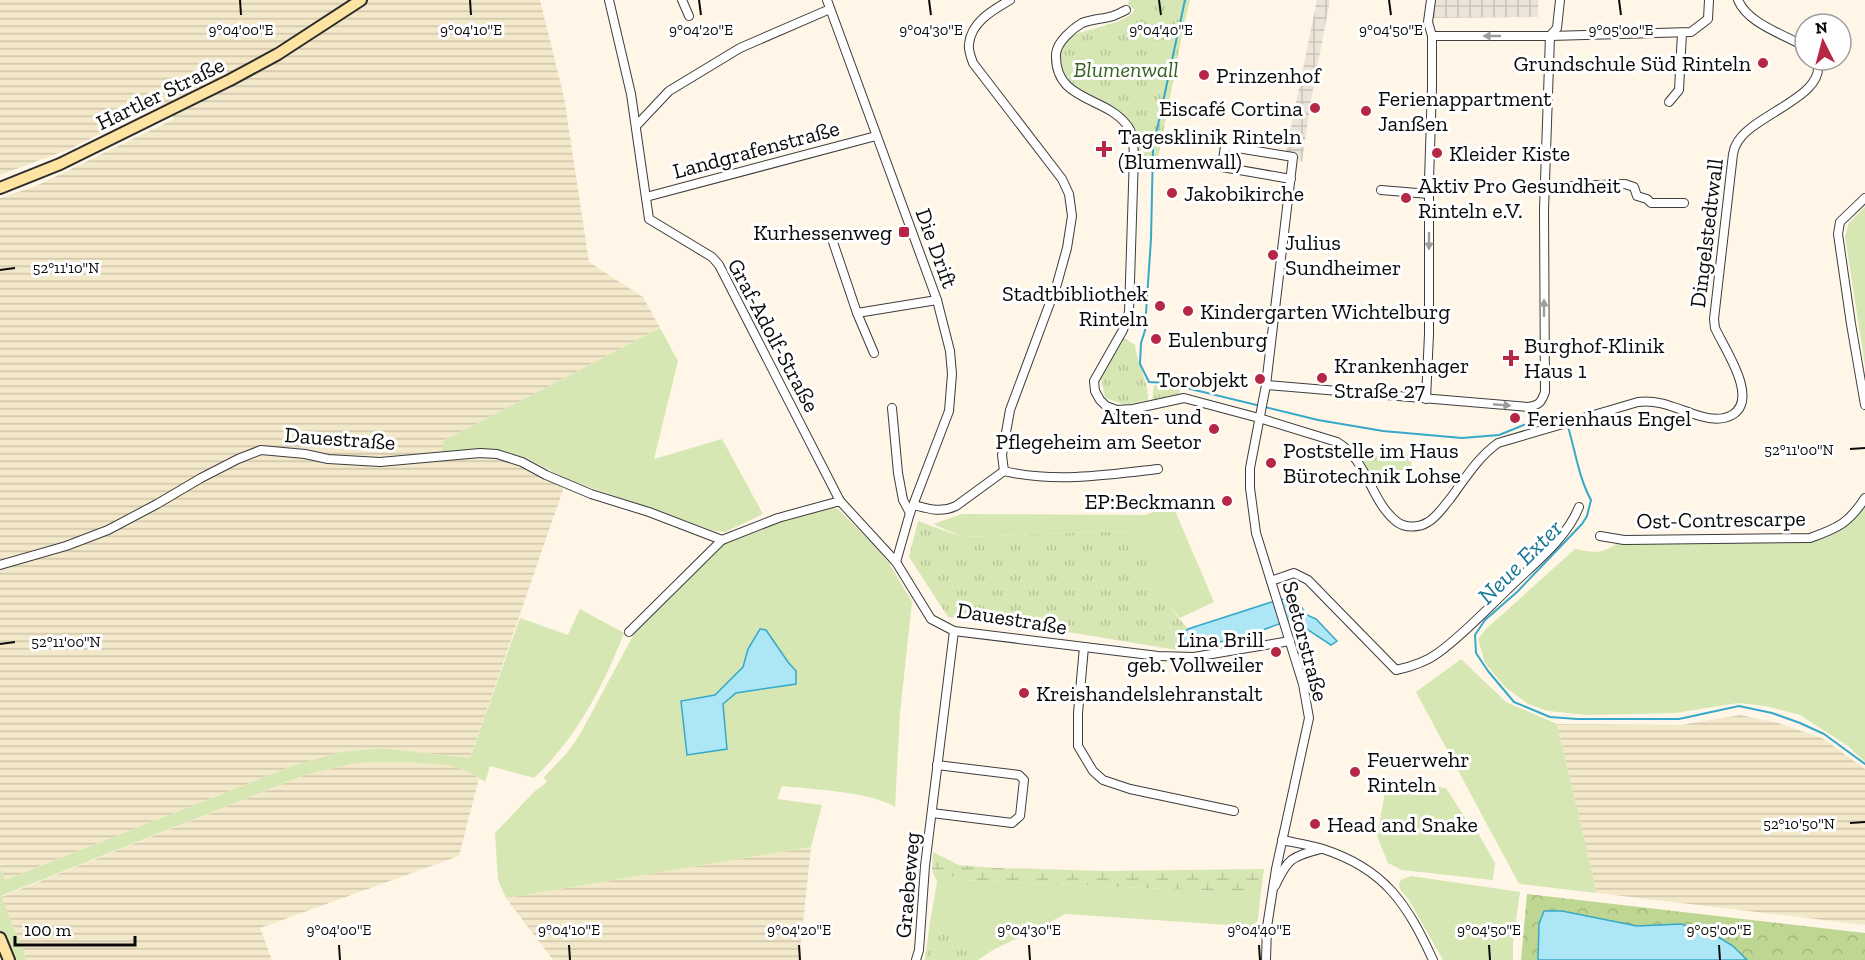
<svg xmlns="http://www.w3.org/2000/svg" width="1865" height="960" font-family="'Zilla Slab',serif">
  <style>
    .farmland { fill: url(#farmland-rules) }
    .grass { fill: #d7e7b3 }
    .forest { fill: url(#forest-crowns) }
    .wetland { fill: url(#wetland-marsh) }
    .park { fill: url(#park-tufts) }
    .plaza { fill: url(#plaza-grid) }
    .water { fill: #ade6f4; stroke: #36a8ca; stroke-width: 1.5 }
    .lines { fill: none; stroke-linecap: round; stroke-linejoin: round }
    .stream { stroke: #36a8ca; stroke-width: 2 }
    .minor-casing { stroke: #3d3d3d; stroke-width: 10 }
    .secondary-casing { stroke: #2c2c2c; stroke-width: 14 }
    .minor { stroke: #fff; stroke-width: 8 }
    .secondary { stroke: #fee4a3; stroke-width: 10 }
    .oneway { fill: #9d9d9d }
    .ticks { fill: none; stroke: #0a0a0a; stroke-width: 2 }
    .poi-dot { fill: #b62645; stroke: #fff; stroke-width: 2 }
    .labels { text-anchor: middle; stroke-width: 6; stroke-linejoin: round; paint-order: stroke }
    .poi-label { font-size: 22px; fill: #0a0a0a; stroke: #fff; text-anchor: start }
    .park-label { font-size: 22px; font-style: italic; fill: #365f1d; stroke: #fff }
    .street-label { font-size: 22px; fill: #0a0a0a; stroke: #fff }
    .water-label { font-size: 24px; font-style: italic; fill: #177597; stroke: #fff }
    .ticks-label { font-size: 15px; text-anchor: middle; fill: #0a0a0a; stroke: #fff; stroke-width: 6; stroke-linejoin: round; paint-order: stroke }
  </style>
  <defs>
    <pattern id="farmland-rules" width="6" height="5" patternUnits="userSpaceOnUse" patternTransform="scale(1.5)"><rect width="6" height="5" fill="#f3e8c9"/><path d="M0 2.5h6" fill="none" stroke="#cfc6ab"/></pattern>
    <pattern id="forest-crowns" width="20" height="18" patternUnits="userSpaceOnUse" patternTransform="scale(1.5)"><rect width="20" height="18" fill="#bdd792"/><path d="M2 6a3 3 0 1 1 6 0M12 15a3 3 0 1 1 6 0" fill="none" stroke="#a1b77d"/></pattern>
    <pattern id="wetland-marsh" width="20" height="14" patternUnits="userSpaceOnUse" patternTransform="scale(1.5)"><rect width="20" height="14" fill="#d7e7b3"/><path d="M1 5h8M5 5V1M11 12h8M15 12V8" fill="none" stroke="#b7c599"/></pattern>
    <pattern id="park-tufts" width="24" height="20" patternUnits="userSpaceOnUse" patternTransform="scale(1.5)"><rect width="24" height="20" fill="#d7e7b3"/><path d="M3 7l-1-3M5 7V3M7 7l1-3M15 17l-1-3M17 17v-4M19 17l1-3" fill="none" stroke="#b7c599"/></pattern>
    <pattern id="plaza-grid" width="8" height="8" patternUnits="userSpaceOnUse" patternTransform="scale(1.5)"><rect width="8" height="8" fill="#ece4d9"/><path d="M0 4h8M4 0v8" fill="none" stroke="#c9c2b9"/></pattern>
  </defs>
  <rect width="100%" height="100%" fill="#fff6e7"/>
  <!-- farmland -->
  <g class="farmland">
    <path d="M0,0H540L564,97L589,262L643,297L660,328L443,441L441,454L379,459L318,454L314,460L379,464L490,455L521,465L564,487L470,758L381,748L341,752L295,765L5,880L0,868V198L36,186L174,119L166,104L136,115L72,148L0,175Z"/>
    <path d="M1740,715L1778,723L1822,738L1865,769V925L1597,893L1557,724L1681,725Z"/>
    <path d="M404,762L447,765L468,771L479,778L459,856L260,928L272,960H27L1,897L305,775L356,763Z"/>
    <path d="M811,847L799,960H553L506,898Z"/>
  </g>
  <!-- grass -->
  <g class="grass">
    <path d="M1865,207V366L1845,236L1849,223Z"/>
    <path d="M660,328L678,361L654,459L722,439L763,514L725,532L715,531L569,480L526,458L499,452L441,454L443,441Z"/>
    <path d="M1865,505V762L1848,746L1800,715L1765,706L1738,703L1676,713L1587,715L1548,711L1528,704L1505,687L1485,663L1478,639L1486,629L1575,549C1592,552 1601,555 1616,544L1805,542C1831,537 1851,527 1865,505Z"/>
    <path d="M1173,506L1214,602L1180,618L1167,604L1132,531L962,537L933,524L962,514L1144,515Z"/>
    <path d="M830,507L838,509L872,543L889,563L912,602L900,713L895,807C873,792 810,789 782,786L777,799L822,805L811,847L506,898L498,880L495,833L534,792L547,782L544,777L566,754L579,736L635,632L723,545L791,518Z"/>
    <path d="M580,609L624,633C604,685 576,739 534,778L490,766L485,782L468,771L447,765L404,762L356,763L305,775L1,896L27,960H2L0,955V868L5,880L295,765L341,752L381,748L470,758L520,618L568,635Z"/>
    <path d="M1461,659L1506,702L1557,724L1597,893L1519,884L1416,692Z"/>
    <path d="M1387,782L1446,788L1471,827L1478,833L1495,863L1493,880L1402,870L1388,863L1377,836Z"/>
    <path d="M932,870L961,880L1215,891H1261L1257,927L1066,914L993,950L986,949L930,922L937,882Z"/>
    <path d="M1411,876L1520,892L1513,942V960H1443L1409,900L1400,889L1399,884L1401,880Z"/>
  </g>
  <!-- forest -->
  <path class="forest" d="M1527,894L1865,933V960H1747L1733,946L1681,924L1637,926L1562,911L1539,924L1538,960H1521Z"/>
  <!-- wetland -->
  <path class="wetland" d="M933,852L959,865L996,868L1107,871L1264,869L1261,891H1215L961,880L932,870Z"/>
  <!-- park -->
  <g class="park">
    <path d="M1129,0H1190L1183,30L1158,159H1133L1126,123L1067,84L1056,61L1058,47L1069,36L1117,22L1132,14L1134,9L1128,5Z"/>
    <path d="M1124,338L1135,345C1137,363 1150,387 1148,400L1125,405L1105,398L1101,378Z"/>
    <path d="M1154,385L1180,388L1179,397L1152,401Z"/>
    <path d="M1394,448C1406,452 1411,454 1412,467L1397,472L1369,473L1359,457L1386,455Z"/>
    <path d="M918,521L962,537L1133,531L1167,604L1188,629L1184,632L1187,644H1196V647L1177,650L1074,633L948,617L909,557Z"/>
    <path d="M930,922L986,949L993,950L978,960H925Z"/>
  </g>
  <!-- plaza -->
  <g class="plaza">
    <path d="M1317,0H1330L1311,100L1302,162L1286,152Z"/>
    <path d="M1432,0H1538V17L1431,18Z"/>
  </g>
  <!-- water -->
  <g class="water">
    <path d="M1281,599L1297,601L1307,615L1316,619L1337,641L1331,645L1305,628L1295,618L1236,640L1198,644H1187L1184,640V632L1188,629Z"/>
    <path d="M760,629L766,630L788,662L796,671V684L736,693L723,704L727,749L687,755L681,701L715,695L743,667L748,649Z"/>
    <path d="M1544,911H1562L1637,926L1681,924L1715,935L1733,946L1747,960H1538L1539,924Z"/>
  </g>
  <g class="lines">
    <!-- stream -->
    <path class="stream" d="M1185,0L1153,148L1151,239L1146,313L1142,318L1147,324L1141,343L1140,364L1149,382L1166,383L1318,420L1383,431L1462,438L1499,435L1534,421L1564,414C1574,441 1577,475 1591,500L1587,516L1582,524L1517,592L1485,620L1475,635L1476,653L1488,671L1514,702L1550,717L1577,719H1679L1739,706L1772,713L1800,723L1824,734L1865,764"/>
    <defs>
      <g id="minor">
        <path d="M609,0L631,94L649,219L712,257L719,265L840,501"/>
        <path d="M682,0L689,16"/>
        <path d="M827,0L937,300L950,351L952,374L949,411L910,513L896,562"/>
        <path d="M1738,0C1748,24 1784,34 1805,47"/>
        <path d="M1126,10C1122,12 1118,14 1113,16C1103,19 1092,19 1082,23C1072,29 1057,42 1056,54C1054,101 1104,96 1126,124C1134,133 1133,144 1134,155L1129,312L1123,330L1094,381L1095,391L1100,400L1106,406L1117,410L1133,409L1184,398L1259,418L1337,442C1368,460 1370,501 1397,522C1405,528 1419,528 1428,522C1437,517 1443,507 1450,499C1464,480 1478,457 1498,443L1638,402C1661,399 1679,410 1700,416C1710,419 1723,420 1732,415C1760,399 1724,348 1715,328L1714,319L1733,154C1734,151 1734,148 1736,145C1749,115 1829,97 1817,60"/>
        <path d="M1432,36H1550L1691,32L1708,19L1709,0"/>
        <path d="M1550,36L1557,28L1560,0"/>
        <path d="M1669,102L1679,90L1682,33"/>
        <path d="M636,126L669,91L740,48L830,9"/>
        <path d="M1545,187L1625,184L1634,187L1637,196L1647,199L1651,203H1684"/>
        <path d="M1381,190L1429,194"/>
        <path d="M646,197L876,136"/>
        <path d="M1865,198L1840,222L1838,234L1851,324L1865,405"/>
        <path d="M832,239L857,313L937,300"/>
        <path d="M857,313L874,353"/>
        <path d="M1266,385L1528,407C1539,405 1541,403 1545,392L1544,210L1550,36"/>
        <path d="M1426,399L1429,334V180L1432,87V36L1428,22L1431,0"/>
        <path d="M892,408L898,473L903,500L910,513"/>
        <path d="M1004,471L1002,455L1010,410L1057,284L1067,248L1072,216L1069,194L1062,179L973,63C971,57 968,50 969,44C971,22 993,10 1010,0"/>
        <path d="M1004,471C1054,483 1108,475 1158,469"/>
        <path d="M914,505C929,509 941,513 956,506L1004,471"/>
        <path d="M1600,536L1624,540L1810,538C1838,528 1849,523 1865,498"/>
        <path d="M0,565L66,546L108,530L157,504L201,478L238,459L261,450L305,454L328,459L380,462L480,453L497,454L522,462L546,475L591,494L649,512L722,540L778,518L840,501L896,562L931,619L954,631L1158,656L1194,657L1290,641"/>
        <path d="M1271,581L1294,573L1308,580L1396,670C1410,667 1426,662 1438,653C1463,635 1485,611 1507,590C1532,565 1566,540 1579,507"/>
        <path d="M629,632L722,540"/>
        <path d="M1084,647L1078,713V746L1093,771L1103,780L1130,789L1234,811"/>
        <path d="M932,813L1012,823L1020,816L1024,780L1019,775L937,765"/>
        <path d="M1282,840C1296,843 1310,845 1323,849C1385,869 1407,904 1433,960"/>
        <path d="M1275,886C1288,858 1291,857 1321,849"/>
        <path d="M916,960L919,950L925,866L954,631"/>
        <path d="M1266,960L1267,927L1276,869L1309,718L1303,684L1256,533L1250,488V468L1266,385L1293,157L1225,146L1222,167L1291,179"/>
      </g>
      <g id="secondary">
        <path d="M0,188L60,164L230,80L278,54L361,0"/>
        <path d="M0,938L9,960"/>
      </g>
    </defs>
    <!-- minor casing -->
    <use href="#minor" class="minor-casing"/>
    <!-- secondary casing -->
    <use href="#secondary" class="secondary-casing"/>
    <!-- minor -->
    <use href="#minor" class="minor"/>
    <!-- secondary -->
    <use href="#secondary" class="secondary"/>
  </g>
  <!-- one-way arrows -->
  <defs><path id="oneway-solid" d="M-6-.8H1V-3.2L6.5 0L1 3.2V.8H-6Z" transform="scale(1.5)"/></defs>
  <g class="oneway">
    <use href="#oneway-solid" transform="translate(1492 36) rotate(180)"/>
    <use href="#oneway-solid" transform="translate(1429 241) rotate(90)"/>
    <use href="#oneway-solid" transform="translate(1544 308) rotate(-90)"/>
    <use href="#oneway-solid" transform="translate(1502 405) rotate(5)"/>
  </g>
  <!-- ticks -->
  <path class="ticks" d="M240,0L241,15M470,0L471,15M699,0L701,15M929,0L931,15M1159,0L1161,15M1389,0L1391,15M1619,0L1621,15M0,270L15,268M1850,449L1865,448M0,644L15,642M1850,823L1865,822M339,945L340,960M569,945L570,960M799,945L800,960M1029,945L1030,960M1259,945L1260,960M1489,945L1490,960M1719,945L1720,960"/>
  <!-- markers -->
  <g class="poi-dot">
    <circle cx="1763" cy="63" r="6"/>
    <circle cx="1204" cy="75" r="6"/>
    <circle cx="1315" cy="108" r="6"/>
    <circle cx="1366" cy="111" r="6"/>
    <path d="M1101 140h6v6h6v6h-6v6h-6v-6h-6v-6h6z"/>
    <circle cx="1437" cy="153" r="6"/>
    <circle cx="1172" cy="193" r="6"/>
    <circle cx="1406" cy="198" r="6"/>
    <rect x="898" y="226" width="12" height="12" rx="3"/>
    <circle cx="1273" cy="255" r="6"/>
    <circle cx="1160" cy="306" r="6"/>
    <circle cx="1188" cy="311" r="6"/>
    <circle cx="1156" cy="339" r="6"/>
    <path d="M1508 349h6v6h6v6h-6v6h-6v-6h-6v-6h6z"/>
    <circle cx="1322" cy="378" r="6"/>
    <circle cx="1260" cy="379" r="6"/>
    <circle cx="1515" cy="418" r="6"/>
    <circle cx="1214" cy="429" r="6"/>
    <circle cx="1271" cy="463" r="6"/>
    <circle cx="1227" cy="501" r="6"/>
    <circle cx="1276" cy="652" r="6"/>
    <circle cx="1024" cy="693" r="6"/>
    <circle cx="1355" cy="772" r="6"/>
    <circle cx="1315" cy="824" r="6"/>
  </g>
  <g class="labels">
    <!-- poi labels -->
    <g class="poi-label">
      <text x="1751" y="71" text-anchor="end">Grundschule Süd Rinteln</text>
      <text x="1216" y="83">Prinzenhof</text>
      <text x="1378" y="106">Ferienappartment<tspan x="1378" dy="25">Janßen</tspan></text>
      <text x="1303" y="116" text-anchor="end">Eiscafé Cortina</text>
      <text x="1118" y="144">Tagesklinik Rinteln<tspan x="1118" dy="25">(Blumenwall)</tspan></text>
      <text x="1449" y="161">Kleider Kiste</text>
      <text x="1418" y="193">Aktiv Pro Gesundheit<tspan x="1418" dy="25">Rinteln e.V.</tspan></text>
      <text x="1184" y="201">Jakobikirche</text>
      <text x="892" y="240" text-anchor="end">Kurhessenweg</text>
      <text x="1285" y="250">Julius<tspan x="1285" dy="25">Sundheimer</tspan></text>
      <text x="1148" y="301" text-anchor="end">Stadtbibliothek<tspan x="1148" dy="25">Rinteln</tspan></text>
      <text x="1200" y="319">Kindergarten Wichtelburg</text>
      <text x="1168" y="347">Eulenburg</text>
      <text x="1524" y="353">Burghof-Klinik<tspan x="1524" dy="25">Haus 1</tspan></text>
      <text x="1334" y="373">Krankenhager<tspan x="1334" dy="25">Straße 27</tspan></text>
      <text x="1248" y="387" text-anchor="end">Torobjekt</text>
      <text x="1202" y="424" text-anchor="end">Alten- und<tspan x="1202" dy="25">Pflegeheim am Seetor</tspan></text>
      <text x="1527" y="426">Ferienhaus Engel</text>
      <text x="1283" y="458">Poststelle im Haus<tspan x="1283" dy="25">Bürotechnik Lohse</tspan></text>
      <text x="1215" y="509" text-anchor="end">EP:Beckmann</text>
      <text x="1264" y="647" text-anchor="end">Lina Brill<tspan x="1264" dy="25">geb. Vollweiler</tspan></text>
      <text x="1036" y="701">Kreishandelslehranstalt</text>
      <text x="1367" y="767">Feuerwehr<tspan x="1367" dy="25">Rinteln</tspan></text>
      <text x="1327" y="832">Head and Snake</text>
    </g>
    <!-- park labels -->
    <g class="park-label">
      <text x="1126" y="77">Blumenwall</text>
    </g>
    <!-- street labels -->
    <g class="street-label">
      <text transform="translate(160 93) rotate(-26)" y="8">Hartler Straße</text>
      <text transform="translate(756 149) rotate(-15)" y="8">Landgrafenstraße</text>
      <text transform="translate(1706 233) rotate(-83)" y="8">Dingelstedtwall</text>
      <text transform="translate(937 248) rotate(70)" y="8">Die Drift</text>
      <text transform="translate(774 335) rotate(62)" y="8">Graf-Adolf-Straße</text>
      <text transform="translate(340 438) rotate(4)" y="8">Dauestraße</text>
      <text transform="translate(1721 519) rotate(-1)" y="8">Ost-Contrescarpe</text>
      <text transform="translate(1012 618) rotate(9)" y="8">Dauestraße</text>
      <text transform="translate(1306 641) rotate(75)" y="8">Seetorstraße</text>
      <text transform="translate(907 885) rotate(-85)" y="8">Graebeweg</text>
    </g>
    <!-- water labels -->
    <g class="water-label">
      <text transform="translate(1520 562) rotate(-45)" y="8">Neue Exter</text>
    </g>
  </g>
  <g class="ticks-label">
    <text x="241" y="35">9°04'00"E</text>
    <text x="471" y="35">9°04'10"E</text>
    <text x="701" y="35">9°04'20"E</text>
    <text x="931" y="35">9°04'30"E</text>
    <text x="1161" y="35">9°04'40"E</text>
    <text x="1391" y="35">9°04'50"E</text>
    <text x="1621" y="35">9°05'00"E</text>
    <text x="66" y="273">52°11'10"N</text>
    <text x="1799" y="455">52°11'00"N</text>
    <text x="66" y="647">52°11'00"N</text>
    <text x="1799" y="829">52°10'50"N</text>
    <text x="339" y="935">9°04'00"E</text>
    <text x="569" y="935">9°04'10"E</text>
    <text x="799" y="935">9°04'20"E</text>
    <text x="1029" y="935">9°04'30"E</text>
    <text x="1259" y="935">9°04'40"E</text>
    <text x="1489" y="935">9°04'50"E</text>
    <text x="1719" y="935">9°05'00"E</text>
  </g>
  <!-- north arrow -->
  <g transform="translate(1823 42) rotate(354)"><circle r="28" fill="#ffffff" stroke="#9d9d9d" stroke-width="1.5"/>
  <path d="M0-4.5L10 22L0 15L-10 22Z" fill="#b62645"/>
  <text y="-9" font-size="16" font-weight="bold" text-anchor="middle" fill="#0a0a0a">N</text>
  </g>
  <!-- scale -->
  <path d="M15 936v9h120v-9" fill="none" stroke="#0a0a0a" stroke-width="3"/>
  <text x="24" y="936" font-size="18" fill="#0a0a0a" stroke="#ffffff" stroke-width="4.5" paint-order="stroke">100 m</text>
</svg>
